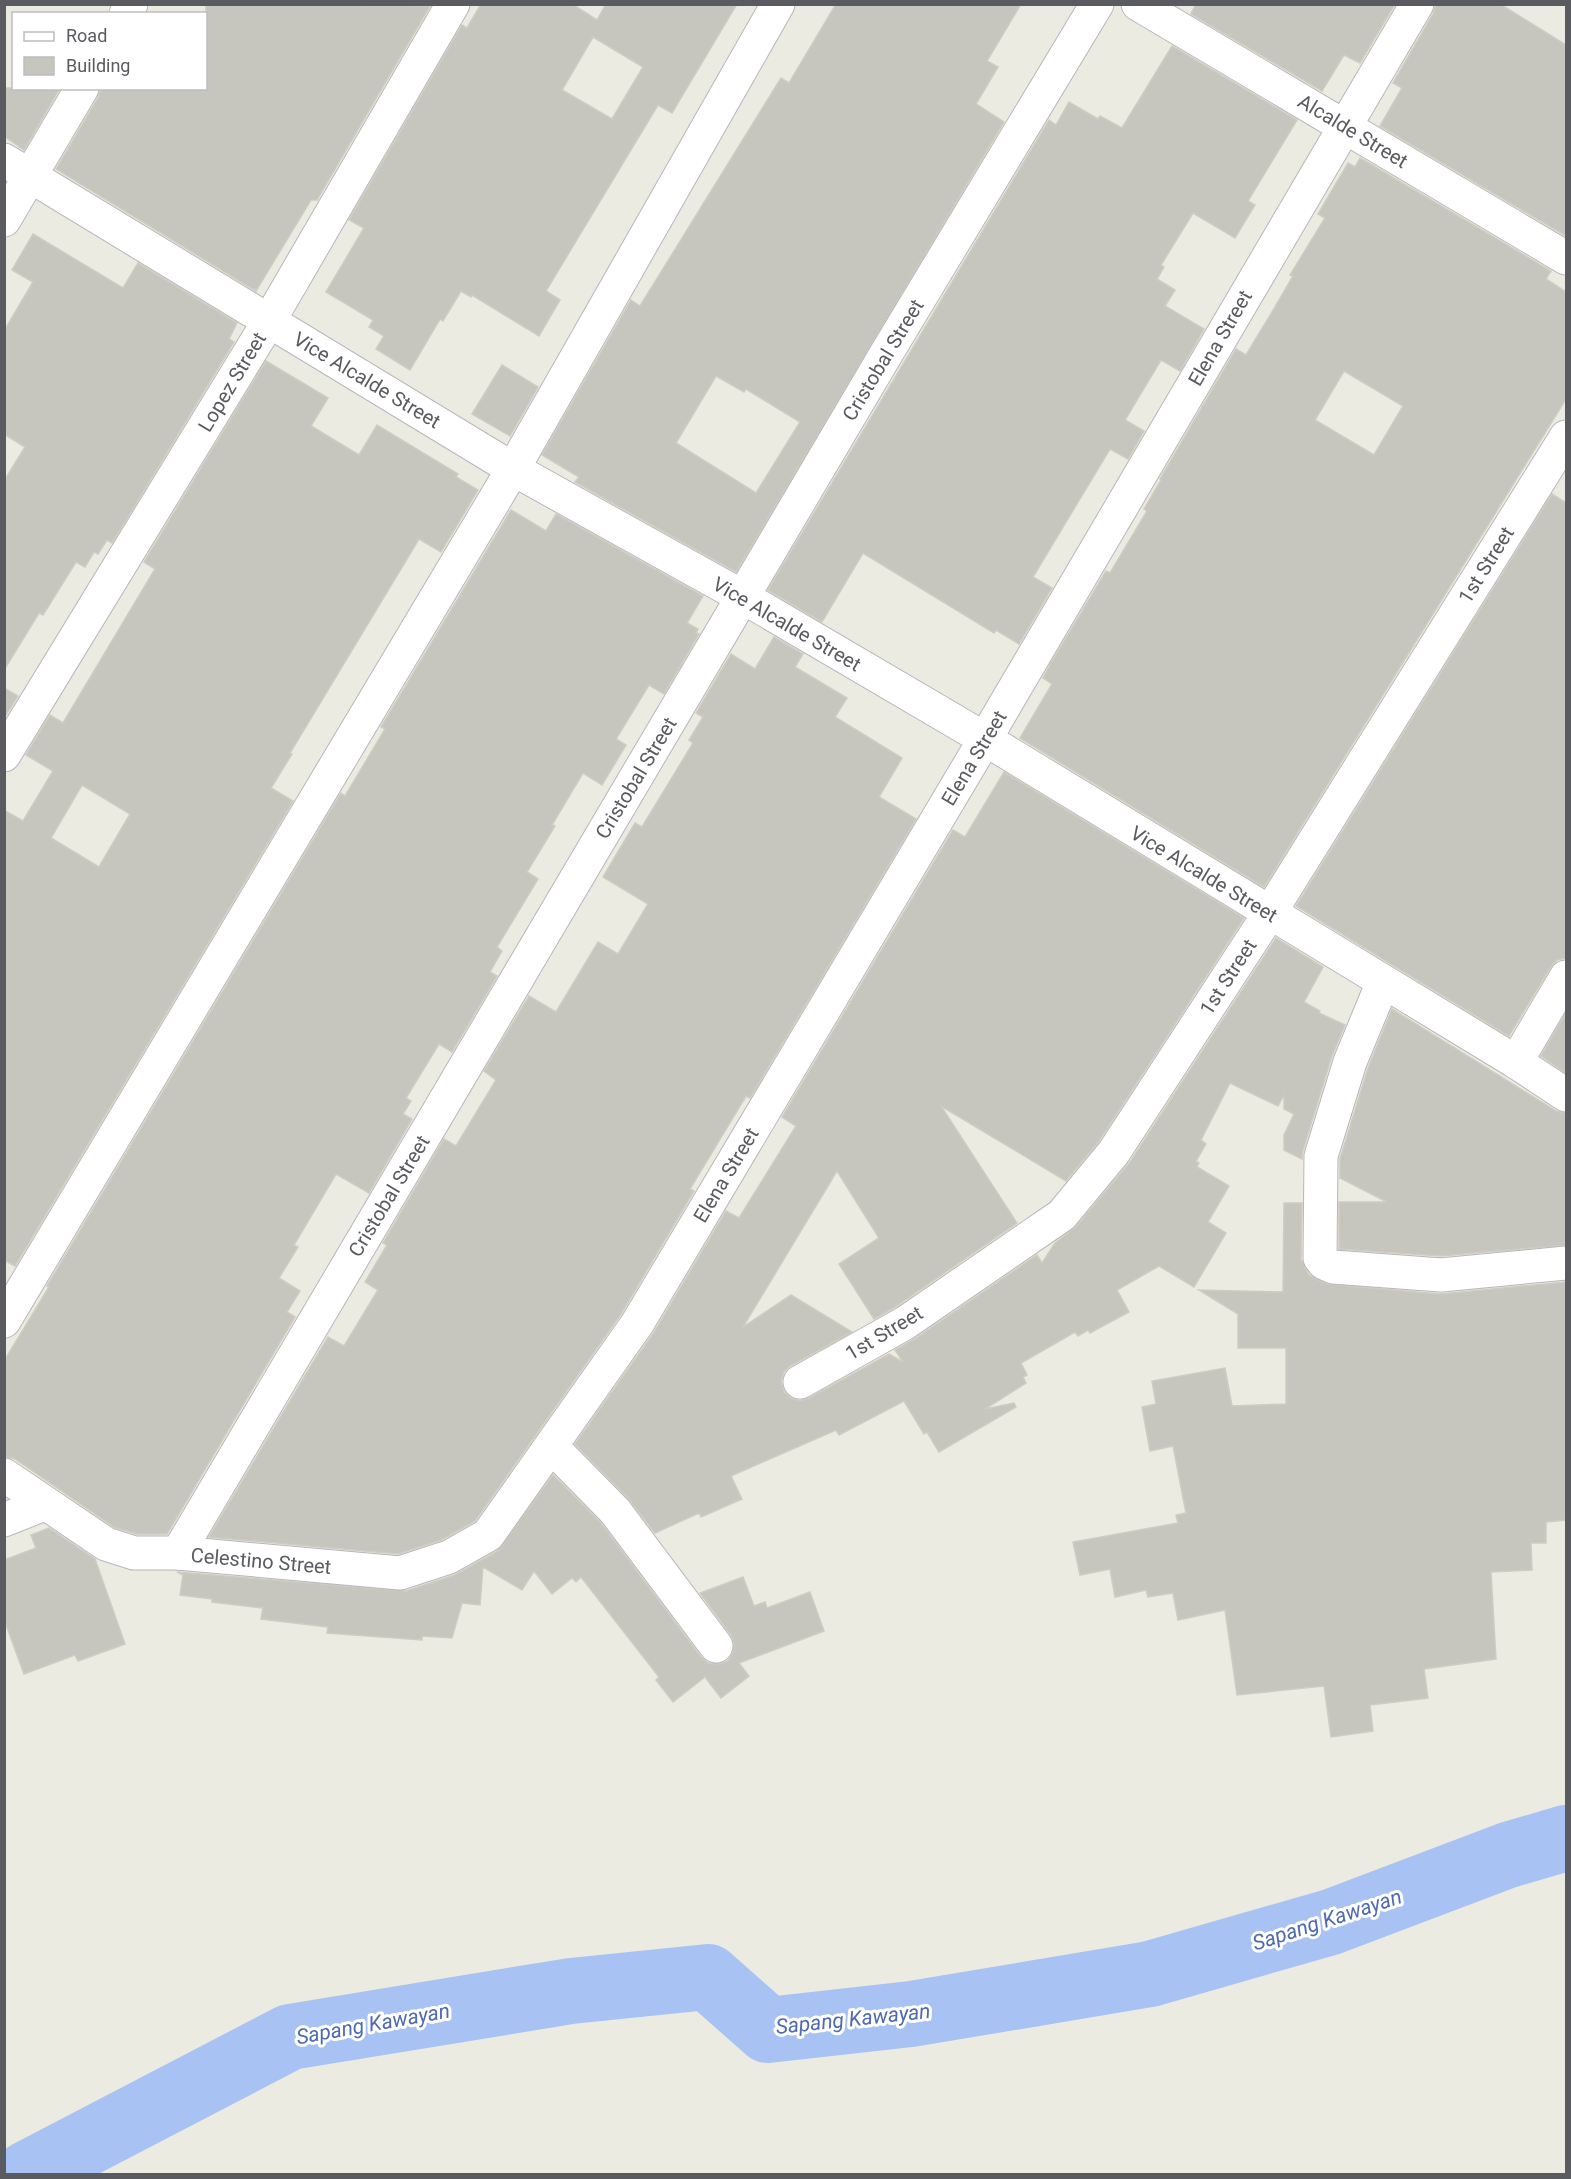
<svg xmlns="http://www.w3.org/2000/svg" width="1571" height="2179" font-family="Roboto,sans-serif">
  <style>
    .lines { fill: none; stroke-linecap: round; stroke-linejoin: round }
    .river { stroke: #a8c2f4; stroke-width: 66 }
    .building { fill: #c6c5be; stroke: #cfcdc1; stroke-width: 1.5; fill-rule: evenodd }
    .minor-casing { stroke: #b7b7bc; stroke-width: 35 }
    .minor { stroke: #fff; stroke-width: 33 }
    .labels { text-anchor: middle; stroke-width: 6; stroke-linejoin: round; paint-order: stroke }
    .street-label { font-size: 20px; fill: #5a5b60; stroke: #fff }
    .water-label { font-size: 21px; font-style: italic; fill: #4f69b3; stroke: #fff }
  </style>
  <rect width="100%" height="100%" fill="#ebebe1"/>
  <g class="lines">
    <!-- river -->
    <path class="river" d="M27,2174L290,2037L571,1991L708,1977L768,2030L911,2014L1150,1974L1331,1922L1508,1855L1566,1838"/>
  </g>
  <!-- building -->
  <g class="building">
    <path d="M206,4L430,6L317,200H311L256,291L56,169L98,98L101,88H206Z"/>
    <path d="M481,4H572L597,20L606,4H737L672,113L658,105L546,291L560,300L539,336L472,295L471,297L461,291L443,321L440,319L410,370L376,349L384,336L369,327L373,320L326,292L364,228L349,220L462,25L467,28ZM593,37L643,67L612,119L562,90Z"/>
    <path d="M836,4H1021L987,61L998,67L976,104L1004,122L736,572L575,482L579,477L542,455L631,300L640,306L781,78L789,83ZM716,376L744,392L746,389L800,422L756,493L676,443Z"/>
    <path d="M1196,4H1395L1360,63L1344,55L1322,91L1191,14Z"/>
    <path d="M1436,4H1500L1566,45V236L1380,126L1402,88L1393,83L1433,14Z"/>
    <path d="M1172,46L1297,120L1248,201L1255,205L1235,238L1193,213L1161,265L1164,267L1157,279L1175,290L1165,306L1204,329L1180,371L1161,360L1125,420L1144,431L1128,459L1110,449L1033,577L1052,588L1019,644L996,630L994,633L863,553L822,622L768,590L1049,120L1056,125L1069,102L1098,119L1100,116L1122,128Z"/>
    <path d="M4,88H60L24,150L4,136Z"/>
    <path d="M1360,158L1551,271L1546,279L1566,292V399L1264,887L1020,738L1052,684L1043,678L1051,663L1106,571L1110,573L1147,511L1144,509L1161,480L1160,479L1236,349L1246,355L1275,307L1293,276L1290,275L1325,218L1318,214L1348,163L1355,167ZM1344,371L1403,406L1374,455L1315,420Z"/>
    <path d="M33,234L123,288L138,263L237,323L229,339L234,342L112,543L107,540L98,554L94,552L85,567L76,562L43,615L39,613L4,670V481L25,447L4,434V331L33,282L12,270Z"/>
    <path d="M266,361L328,398L311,426L359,455L377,425L458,474L456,477L478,490L441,552L419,539L290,753L292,754L271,788L293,801L15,1266L4,1260V810L23,821L53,771L26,755L50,715L63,723L155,569L144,562ZM82,785L130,814L99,867L51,838Z"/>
    <path d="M502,365L538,387L510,436L472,414Z"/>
    <path d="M1552,494L1566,503V958L1557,960L1550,968L1509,1036L1296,906Z"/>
    <path d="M511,510L546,531L556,514L703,596L687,623L698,629L696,633L699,634L664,694L649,685L616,739L626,745L602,785L583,773L552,825L555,826L527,872L538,879L497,947L502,951L490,972L497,976L452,1052L439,1044L406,1098L411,1101L403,1114L412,1119L369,1193L336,1174L294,1245L298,1247L279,1278L300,1291L287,1312L295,1317L167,1534H137L114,1527L15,1459L4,1456V1361L49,1287L47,1286L341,793L345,796L385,729L381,727Z"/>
    <path d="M774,637L803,654L795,667L847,698L835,717L902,758L879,797L916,819L750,1098L746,1096L690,1189L694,1191L621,1314L475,1521L441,1540L398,1554L209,1537L328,1337L344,1346L378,1290L365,1282L387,1245L383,1243L444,1139L456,1146L496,1080L484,1071L529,996L556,1012L598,942L618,954L648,904L603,877L635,823L642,827L693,743L689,740L703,717L696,713L731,654L755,669Z"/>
    <path d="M4,688L18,696L4,718Z"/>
    <path d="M1004,772L1244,918L1099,1141L1066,1181L941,1106L1017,1223L895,1307L874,1319L839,1264L879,1238L837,1171L743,1327L791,1295L852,1332L790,1366L784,1372L781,1381L784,1392L791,1398L800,1401L809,1398L889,1354L903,1362L895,1350L916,1338L1037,1255L1042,1263L1055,1243L1076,1227L1130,1162L1276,938L1323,967L1304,1002L1320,1011L1319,1013L1345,1025L1332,1056L1303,1150L1302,1159L1284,1150V1135L1294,1114L1284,1109V1095L1278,1106L1230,1083L1201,1140L1206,1144L1196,1161L1199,1163L1197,1167L1229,1186L1208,1222L1226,1233L1194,1287L1159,1266L1117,1290L1129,1312L1090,1333L1088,1330L1078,1336L1075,1332L1021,1363L1027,1375L1023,1377L1026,1383L985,1409L1014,1403L1016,1407L939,1452L927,1432L924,1434L904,1401L839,1435L836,1430L731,1476L742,1499L701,1517L699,1513L655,1533L628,1498L575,1444L653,1334L726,1211L739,1218L796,1126L782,1117L953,830L965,837Z"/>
    <path d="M1392,1009L1556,1111L1566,1113V1245L1441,1256L1339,1249V1202H1387L1340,1178V1159L1368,1068Z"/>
    <path d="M1566,1013V1073L1541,1056Z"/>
    <path d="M1284,1203H1302L1301,1259L1309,1275L1326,1284L1440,1294L1566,1282V1520L1546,1522V1543H1531L1532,1570L1491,1572L1496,1659L1424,1669L1428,1698L1370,1705L1373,1731L1331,1737L1324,1686L1237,1695L1225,1610L1178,1620L1173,1593L1148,1597L1146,1590L1115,1597L1110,1569L1080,1575L1073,1542L1178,1523L1176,1515L1186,1513L1173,1446L1150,1451L1142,1407L1156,1404L1152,1381L1225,1368L1232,1406L1286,1404V1348H1238V1314L1199,1290L1283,1292Z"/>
    <path d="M553,1475L601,1523L701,1657L708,1663L719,1664L728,1661L733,1653L734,1643L731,1635L700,1593L743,1577L754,1606L765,1602L767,1608L810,1592L824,1631L739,1663L749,1676L721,1698L705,1677L673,1702L656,1680L659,1677L581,1577L576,1582L572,1578L552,1594L534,1571L522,1590L483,1567L480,1605L462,1603L452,1638L422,1636V1640L327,1633L328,1627L261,1619L263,1608L212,1602V1599L180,1595L183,1575L177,1572L406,1591L455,1575L498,1551Z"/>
    <path d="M49,1528L95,1559L125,1644L78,1661L75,1655L24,1674L4,1619V1560L36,1548L31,1535Z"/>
  </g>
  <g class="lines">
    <defs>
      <g id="minor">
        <path d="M1138,4L1566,258"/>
        <path d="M126,14L131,4"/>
        <path d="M4,160L513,469L743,597L985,739L1516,1062L1566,1095"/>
        <path d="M4,220L82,88"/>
        <path d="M4,755L269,321L453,4"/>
        <path d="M1383,982L1350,1062L1321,1156L1320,1258L1324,1263L1333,1267L1441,1275L1566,1263"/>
        <path d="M1516,1062L1566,977"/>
        <path d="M4,1321L513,469L778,4"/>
        <path d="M800,1382L905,1323L1062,1215L1114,1152L1269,914L1566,437"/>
        <path d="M551,1446L615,1511L716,1646"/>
        <path d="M4,1475L106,1544L134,1553H178L400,1573L449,1557L488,1535L637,1324L985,739L1417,4"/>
        <path d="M4,1520L44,1504"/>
        <path d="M178,1553L886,354L1097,4"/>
      </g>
    </defs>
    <!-- minor casing -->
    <use href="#minor" class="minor-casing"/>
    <!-- minor -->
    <use href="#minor" class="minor"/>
  </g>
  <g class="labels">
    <!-- street labels -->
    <g class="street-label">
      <text transform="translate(1353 131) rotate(31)" y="7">Alcalde Street</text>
      <text transform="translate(1220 338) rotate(-60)" y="7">Elena Street</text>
      <text transform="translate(883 360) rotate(-59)" y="7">Cristobal Street</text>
      <text transform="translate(367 380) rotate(31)" y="7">Vice Alcalde Street</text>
      <text transform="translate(232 382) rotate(-59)" y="7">Lopez Street</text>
      <text transform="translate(1486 565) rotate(-58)" y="7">1st Street</text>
      <text transform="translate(787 624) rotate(30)" y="7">Vice Alcalde Street</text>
      <text transform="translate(974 758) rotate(-59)" y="7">Elena Street</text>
      <text transform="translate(636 778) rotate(-59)" y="7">Cristobal Street</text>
      <text transform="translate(1204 874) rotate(31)" y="7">Vice Alcalde Street</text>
      <text transform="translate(1228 977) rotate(-57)" y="7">1st Street</text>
      <text transform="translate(726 1175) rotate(-59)" y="7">Elena Street</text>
      <text transform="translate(389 1196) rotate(-59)" y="7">Cristobal Street</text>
      <text transform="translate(884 1333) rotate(-31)" y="7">1st Street</text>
      <text transform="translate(261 1561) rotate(5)" y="7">Celestino Street</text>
    </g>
    <!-- water labels -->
    <g class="water-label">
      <text transform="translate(1327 1920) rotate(-18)" y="7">Sapang Kawayan</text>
      <text transform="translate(853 2019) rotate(-6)" y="7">Sapang Kawayan</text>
      <text transform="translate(373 2024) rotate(-10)" y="7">Sapang Kawayan</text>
    </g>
  </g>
  <!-- border -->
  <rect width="1571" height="2179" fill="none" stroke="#5a5b60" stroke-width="12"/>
  <!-- legend -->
  <rect x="12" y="12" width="195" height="78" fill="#ffffff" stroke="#bdbdbf" stroke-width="1.5"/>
  <rect x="24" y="32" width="30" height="9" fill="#ffffff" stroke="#bdbdbf" stroke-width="1.5"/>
  <text x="66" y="42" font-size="18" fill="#5a5b60">Road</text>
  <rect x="24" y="57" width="30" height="18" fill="#c6c5be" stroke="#bdbdbf" stroke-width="1.5"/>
  <text x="66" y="72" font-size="18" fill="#5a5b60">Building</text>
</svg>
